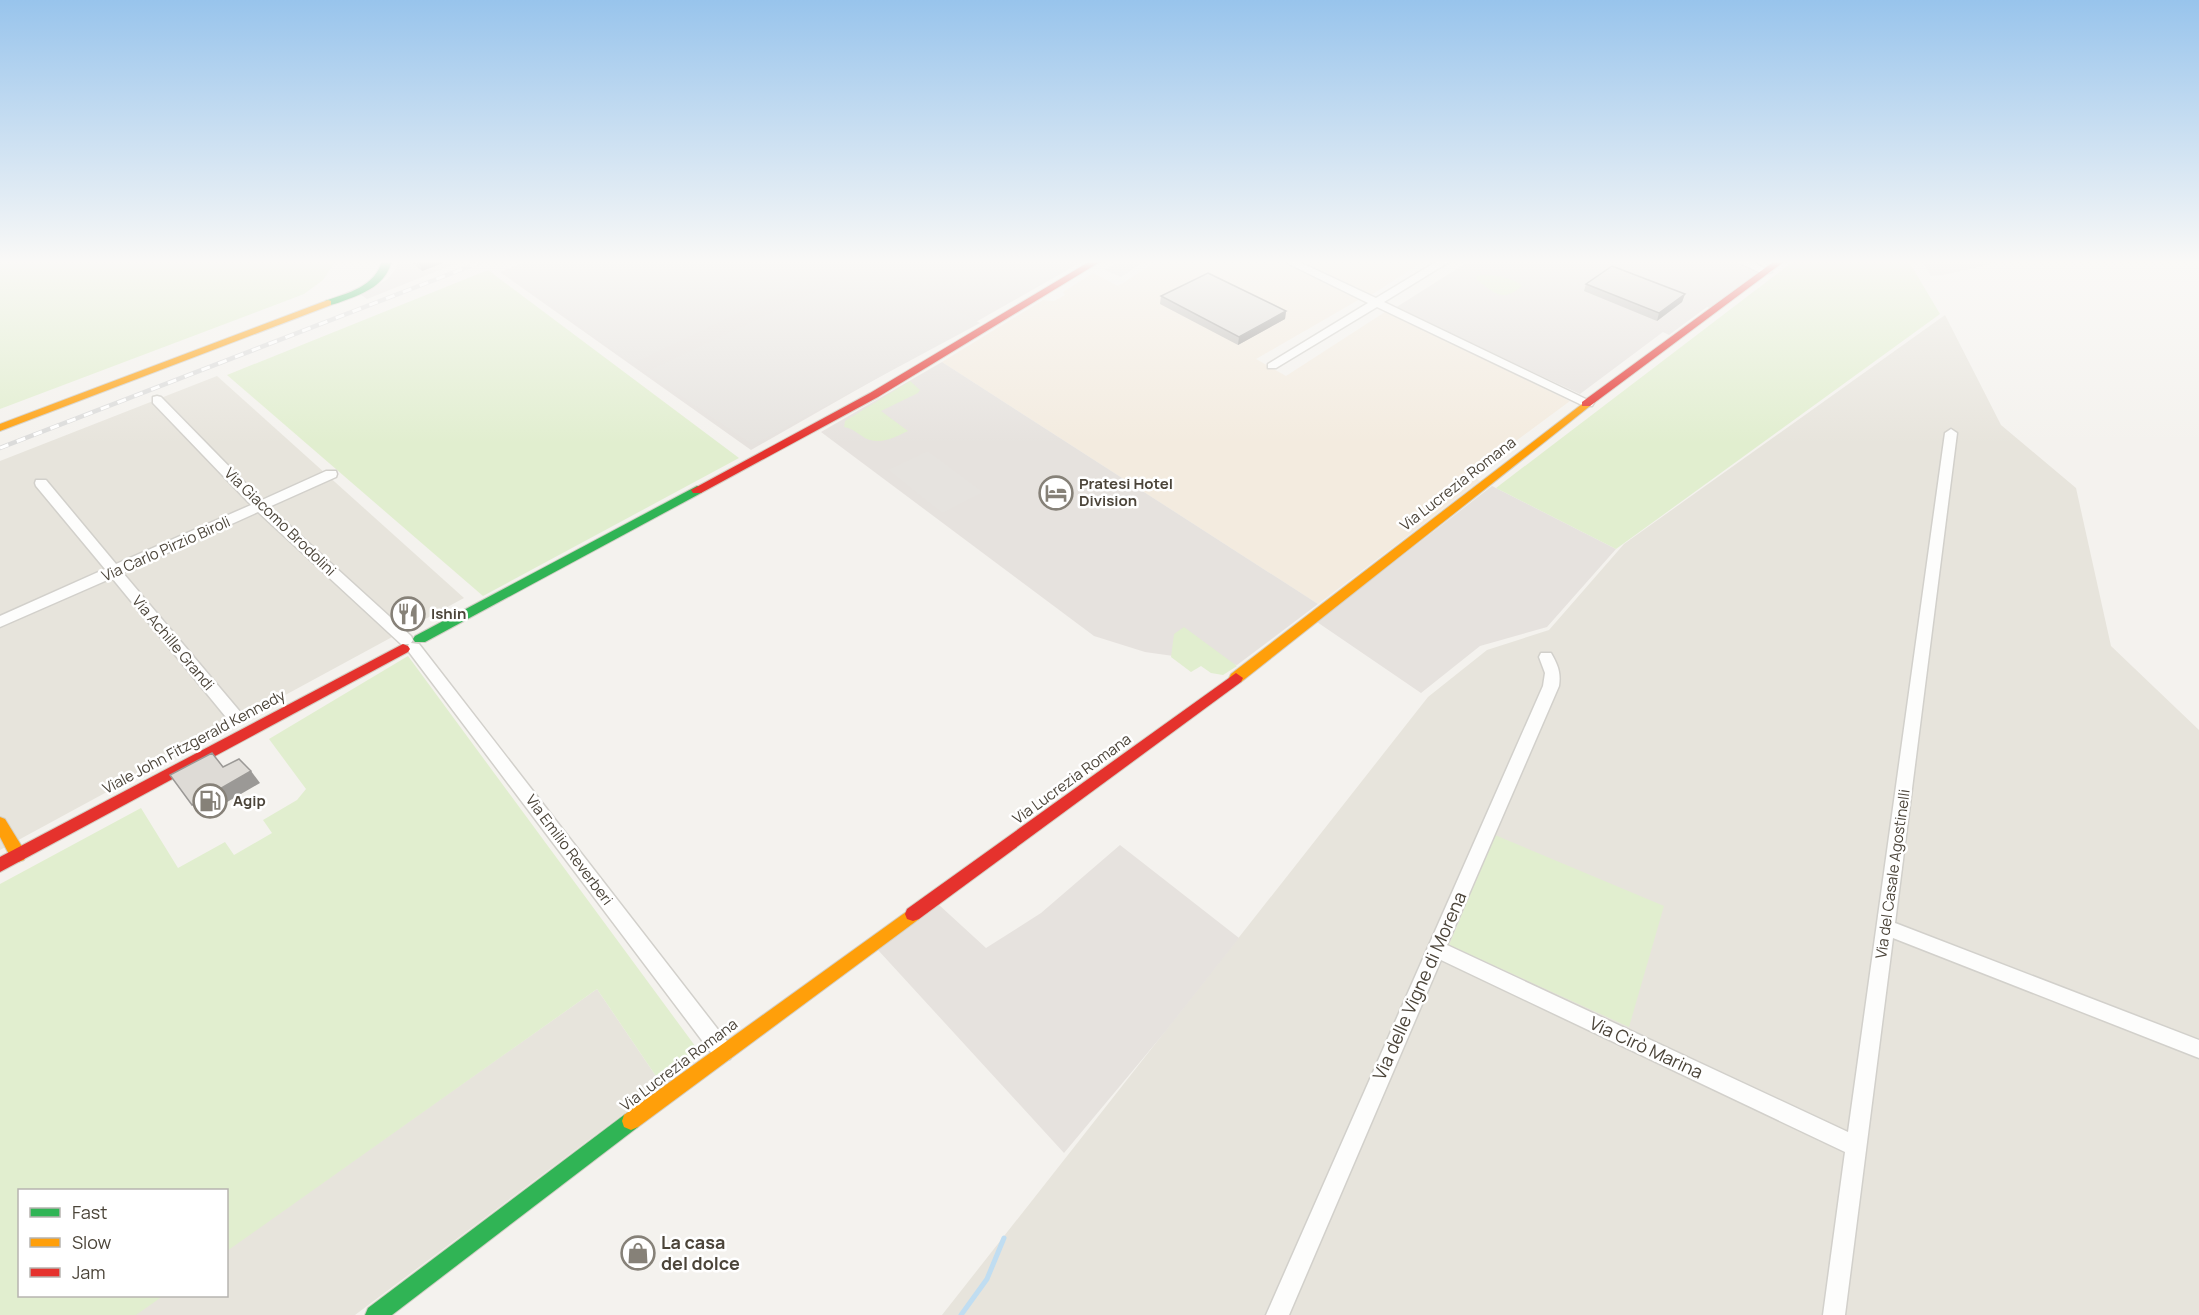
<svg xmlns="http://www.w3.org/2000/svg" width="2199" height="1315" font-family="Manrope,sans-serif">
  <style>
    .residential { fill: #e7e4dc }
    .commercial { fill: #f3ebdf }
    .industrial { fill: #e6e2de }
    .green { fill: #e1eecf }
    .parking { fill: #e6e3df }
    .lines { fill: none; stroke-linecap: round; stroke-linejoin: round }
    .stream { stroke: #c0ddf1; stroke-width: 5 }
    .street-casing { stroke: #d2d0cb; stroke-width: 3 }
    .fast-casing { stroke: #d3cfc5; stroke-width: 2 }
    .slow-casing { stroke: #d3cfc5; stroke-width: 2 }
    .jam-casing { stroke: #d3cfc5; stroke-width: 2 }
    .street { fill: #fdfdfc; fill-rule: evenodd }
    .fast { fill: #30b455; fill-rule: evenodd }
    .slow { fill: #ff9f0a; fill-rule: evenodd }
    .jam { fill: #e5322d; fill-rule: evenodd }
    .rail-casing { stroke: #dbdbda; stroke-width: 4.5 }
    .rail { stroke: #fff; stroke-width: 3; stroke-dasharray: 9; stroke-linecap: butt }
    .wall { fill: #bfbcb8 }
    .shaded-wall { fill: #9b9996 }
    .building { fill: #dedbd6; stroke: #9b9996; stroke-width: 1.5 }
    .labels { text-anchor: middle; stroke-width: 5; stroke-linejoin: round; paint-order: stroke }
    .poi-label { font-size: 15px; font-weight: bold; fill: #4b4439; stroke: #fff; text-anchor: start }
    .street-label { font-size: 15px; fill: #4b4439; stroke: #fff }
    .near-street-label { font-size: 18px; fill: #4b4439; stroke: #fff }
    .near-poi-label { font-size: 18px; font-weight: bold; fill: #4b4439; stroke: #fff; text-anchor: start }
  </style>
  <rect width="100%" height="100%" fill="#f4f2ee"/>
  <!-- residential -->
  <g class="residential">
    <path d="M1945,315L2001,425L2076,488L2111,646L2199,730V1315H942L1428,697L1487,650L1549,630L1624,544Z"/>
    <path d="M217,376L464,598L0,850V461Z"/>
    <path d="M597,989L662,1085L355,1315H133L161,1296H226L227,1250Z"/>
  </g>
  <!-- commercial -->
  <g class="commercial">
    <path d="M1159,260H1277L1360,299L1256,359L1286,376L1385,312L1570,401L1470,475L1480,481L1318,604L942,362L1043,300L1054,301L1065,295L1063,292L1093,273L1118,286Z"/>
    <path d="M1299,260H1426L1371,295Z"/>
  </g>
  <!-- industrial -->
  <g class="industrial">
    <path d="M398,260H465L367,299L360,294L388,279L396,269Z"/>
    <path d="M530,260H1085L751,450L500,272Z"/>
    <path d="M1471,260H1726L1758,273L1713,309L1707,307L1669,335L1663,332L1580,394L1395,308Z"/>
    <path d="M1922,260H2009L1943,275L1931,276Z"/>
    <path d="M942,362L1318,604L1237,665L1145,652L1094,636L821,432Z"/>
    <path d="M1492,486L1616,549L1547,627L1480,646L1421,693L1317,622Z"/>
    <path d="M1120,845L1239,938L1165,1032L1064,1153L878,950L938,904L986,948L1041,913Z"/>
  </g>
  <!-- green -->
  <g class="green">
    <path d="M0,260H328L333,265L323,280L304,294L0,409Z"/>
    <path d="M1795,260H1908L1940,314L1616,549L1496,488Z"/>
    <path d="M488,270L739,458L483,596L227,375Z"/>
    <path d="M1480,275C1490,274 1515,278 1522,286C1502,303 1495,293 1477,280L1476,277Z"/>
    <path d="M910,381L920,390L918,393L881,411L908,431C897,436 884,444 870,440C860,437 856,429 844,427L845,421Z"/>
    <path d="M1184,627L1237,666L1223,675L1211,673L1201,666L1191,672L1171,657L1174,634Z"/>
    <path d="M408,656L701,1054L662,1085L597,989L227,1251L226,1190H20V1296H163L136,1315H0V884L141,808L178,868L225,842L234,855L272,833L263,820L297,800L306,789L269,739Z"/>
    <path d="M1495,835L1664,906L1629,1027L1449,945Z"/>
  </g>
  <!-- parking -->
  <g class="parking">
    <path d="M535,260H725L710,268L732,284L753,274L763,280L781,273L799,284L632,364L507,271Z"/>
    <path d="M1122,260H1147L1121,277L1105,270Z"/>
    <path d="M870,266L980,323L753,445L646,372Z"/>
    <path d="M928,451L983,492L942,513L888,470Z"/>
  </g>
  <g class="lines">
    <!-- stream -->
    <path class="stream" d="M961,1315L987,1279L1004,1238"/>
    <defs>
      <g id="street">
        <path d="M1281,260H1295L1376,298L1439,260H1452L1384,302L1594,403L1592,406H1584L1377,307L1276,368H1268V364L1368,303Z"/>
        <path d="M1733,260H1748L1772,272L1763,274Z"/>
        <path d="M157,396L161,397L262,500L326,471H336L337,474L336,477L269,507L411,636L413,640L411,643L419,644L730,1045L733,1052L730,1059L723,1061L716,1059L409,652L407,648L409,644H401L258,512L123,573L242,714L244,718L242,722H230L112,578L0,627V616L105,569L36,486L35,483L36,480H46L116,564L251,505L153,403V397Z"/>
        <path d="M1951,429L1957,433L1895,923L2199,1040V1058L1893,938L1845,1315H1823L1845,1152L1441,960L1289,1315H1266L1543,686L1545,673L1539,657L1541,653H1551C1558,665 1561,673 1559,686L1447,945L1848,1132L1945,433Z"/>
      </g>
      <g id="fast">
        <path d="M382,260H392C386,285 365,293 343,301C337,303 331,306 325,305V301C347,293 376,287 382,260Z"/>
        <path d="M697,486L701,487L703,490L701,493L425,642H415L413,639L415,636Z"/>
        <path d="M631,1112L638,1115L640,1121L638,1127L392,1315H365L368,1308L624,1115Z"/>
      </g>
      <g id="slow">
        <path d="M328,300L331,301V305L0,431V424Z"/>
        <path d="M1586,401L1591,404L1590,406L1241,682H1231L1229,678L1231,674Z"/>
        <path d="M0,817L5,819L24,850L26,855L24,860L18,862L12,860L0,837Z"/>
        <path d="M913,907L919,909L921,914L919,919L638,1127L631,1130L624,1127L622,1121L624,1115Z"/>
      </g>
      <g id="jam">
        <path d="M1092,260H1103L878,397L701,493H693L691,490L870,393Z"/>
        <path d="M1776,260H1786L1590,406H1582V402Z"/>
        <path d="M403,644L408,646L410,649L408,652L0,872V857Z"/>
        <path d="M1236,673L1243,678L1241,682L919,919L913,921L907,919L905,914L907,909Z"/>
      </g>
    </defs>
    <!-- street casing -->
    <use href="#street" class="street-casing"/>
    <!-- fast casing -->
    <use href="#fast" class="fast-casing"/>
    <!-- slow casing -->
    <use href="#slow" class="slow-casing"/>
    <!-- jam casing -->
    <use href="#jam" class="jam-casing"/>
    <!-- street -->
    <use href="#street" class="street"/>
    <!-- fast -->
    <use href="#fast" class="fast"/>
    <!-- slow -->
    <use href="#slow" class="slow"/>
    <!-- jam -->
    <use href="#jam" class="jam"/>
    <defs>
      <path id="rail" d="M0,448L486,260"/>
    </defs>
    <!-- rail casing -->
    <use href="#rail" class="rail-casing"/>
    <!-- rail -->
    <use href="#rail" class="rail"/>
  </g>
  <!-- wall -->
  <g class="wall">
    <path d="M408,260H451L422,271Z"/>
    <path d="M1586,284L1685,294L1682,302L1657,321L1584,291Z"/>
    <path d="M1161,296L1286,311L1285,319L1238,345L1160,304Z"/>
  </g>
  <!-- shaded-wall -->
  <g class="shaded-wall">
    <path d="M418,260H451L422,271Z"/>
    <path d="M1685,294L1682,302L1657,321L1659,313Z"/>
    <path d="M1286,311L1285,319L1238,345L1239,337Z"/>
    <path d="M251,771L260,783L203,816L192,805Z"/>
  </g>
  <!-- building -->
  <g class="building">
    <path d="M1612,266L1685,294L1659,313L1586,284Z"/>
    <path d="M1208,273L1286,311L1239,337L1161,296Z"/>
    <path d="M212,753L223,767L239,759L251,771L192,805L170,775Z"/>
  </g>
  <!-- sky -->
  <linearGradient id="sky" x2="0" y2="1"><stop stop-color="#98c4ec"/><stop offset="0.59" stop-color="#faf9f7"/><stop offset="1" stop-color="#faf9f7" stop-opacity="0"/></linearGradient>
  <rect width="2199" height="444" fill="url(#sky)"/>
  <!-- icons -->
  <defs>
    <symbol id="hotel-ring" viewBox="-11 -11 22 22"><circle r="9.5" fill="#fff" stroke="#868178" stroke-width="1.5"/><path d="M-6-4.5h1.5V1H6V5H4.5V3h-9V5H-6ZM-4 0a1.8 1.8 0 1 1 3.6 0ZM.5 0V-2.5h3Q6-2.5 6 0Z" fill="#868178"/></symbol>
    <symbol id="restaurant-ring" viewBox="-11 -11 22 22"><circle r="9.5" fill="#fff" stroke="#868178" stroke-width="1.5"/><path d="M-5-6h1v4h1v-4h1v4h1v-4h1v5L-1.5 .5V6h-2V.5L-5-1ZM5-6V6H3V1.5H1.5Q1.5-4 5-6Z" fill="#868178"/></symbol>
    <symbol id="fuel-ring" viewBox="-11 -11 22 22"><circle r="9.5" fill="#fff" stroke="#868178" stroke-width="1.5"/><path d="M-5.5-6h7V0h2V4h1.3V-2.5L3-4.5l.8-.8L6-3V5H2.5V1h-1V6h-7ZM-4.2-4.7v3.2H.2V-4.7Z" fill="#868178"/></symbol>
    <symbol id="shop-ring" viewBox="-11 -11 22 22"><circle r="9.5" fill="#fff" stroke="#868178" stroke-width="1.5"/><path d="M-5-2.5h2.3a2.7 3.5 0 0 1 5.4 0H5L5.5 6h-11ZM-1.5-2.5h3a1.5 2.3 0 0 0-3 0Z" fill="#868178"/></symbol>
  </defs>
  <g fill-rule="evenodd">
    <use href="#hotel-ring" x="1037" y="474" width="38" height="38"/>
    <use href="#restaurant-ring" x="389" y="595" width="38" height="38"/>
    <use href="#fuel-ring" x="191" y="782" width="38" height="38"/>
    <use href="#shop-ring" x="619" y="1234" width="38" height="38"/>
  </g>
  <g class="labels">
    <!-- poi labels -->
    <g class="poi-label">
      <text x="1079" y="489">Pratesi Hotel<tspan x="1079" dy="17">Division</tspan></text>
      <text x="431" y="619">Ishin</text>
      <text x="233" y="806">Agip</text>
    </g>
    <!-- street labels -->
    <g class="street-label">
      <text transform="translate(1458 484) rotate(-38)" y="5">Via Lucrezia Romana</text>
      <text transform="translate(280 522) rotate(44)" y="5">Via Giacomo Brodolini</text>
      <text transform="translate(166 549) rotate(-24)" y="5">Via Carlo Pirzio Biroli</text>
      <text transform="translate(173 643) rotate(50)" y="5">Via Achille Grandi</text>
      <text transform="translate(194 742) rotate(-28)" y="5">Viale John Fitzgerald Kennedy</text>
      <text transform="translate(1072 779) rotate(-36)" y="5">Via Lucrezia Romana</text>
      <text transform="translate(569 850) rotate(53)" y="5">Via Emilio Reverberi</text>
      <text transform="translate(1893 874) rotate(-82)" y="5">Via del Casale Agostinelli</text>
      <text transform="translate(679 1065) rotate(-37)" y="5">Via Lucrezia Romana</text>
    </g>
    <!-- near-street labels -->
    <g class="near-street-label">
      <text transform="translate(1420 986) rotate(-66)" y="6">Via delle Vigne di Morena</text>
      <text transform="translate(1646 1048) rotate(25)" y="6">Via Cirò Marina</text>
    </g>
    <!-- near-poi labels -->
    <g class="near-poi-label">
      <text x="661" y="1249">La casa<tspan x="661" dy="21">del dolce</tspan></text>
    </g>
  </g>
  <!-- legend -->
  <rect x="18" y="1189" width="210" height="108" fill="#ffffff" stroke="#b7b4b0" stroke-width="1.5"/>
  <rect x="30" y="1208" width="30" height="9" fill="#30b455" stroke="#b7b4b0" stroke-width="1.5"/>
  <text x="72" y="1219" font-size="18" fill="#4b4439">Fast</text>
  <rect x="30" y="1238" width="30" height="9" fill="#ff9f0a" stroke="#b7b4b0" stroke-width="1.5"/>
  <text x="72" y="1249" font-size="18" fill="#4b4439">Slow</text>
  <rect x="30" y="1268" width="30" height="9" fill="#e5322d" stroke="#b7b4b0" stroke-width="1.5"/>
  <text x="72" y="1279" font-size="18" fill="#4b4439">Jam</text>
</svg>
